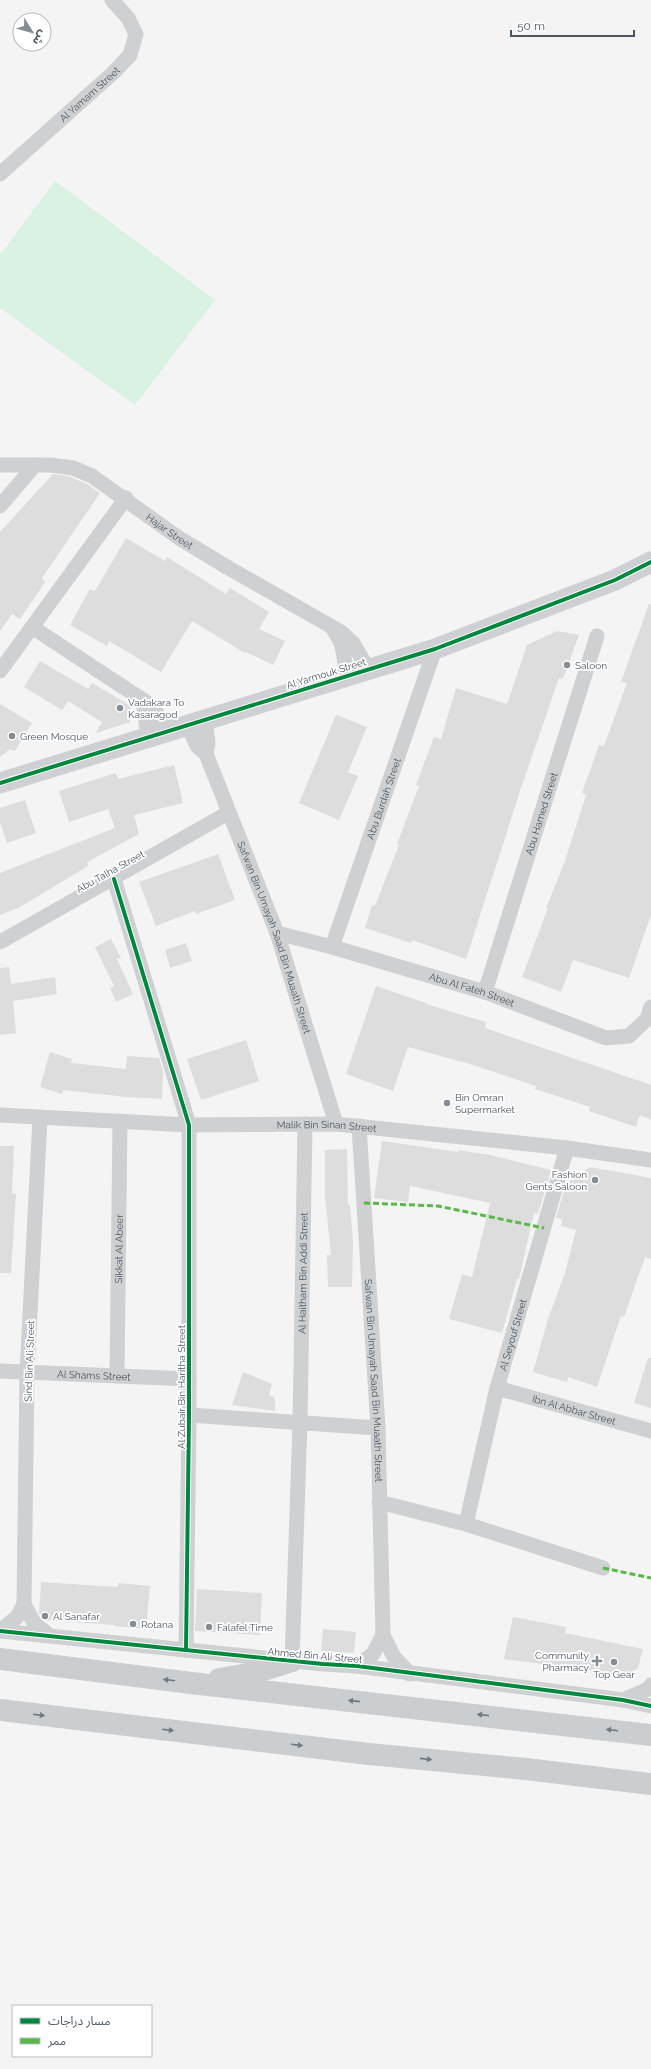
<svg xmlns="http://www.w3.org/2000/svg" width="651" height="2069" font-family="Raleway,'Noto Sans Arabic',sans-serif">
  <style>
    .green { fill: #d9f2e3 }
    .building { fill: #ddddde }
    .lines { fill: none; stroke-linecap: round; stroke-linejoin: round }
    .street { stroke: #ced0d2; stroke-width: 15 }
    .secondary { stroke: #ced0d4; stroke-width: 21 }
    .primary { stroke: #caced1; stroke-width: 22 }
    .quiet { stroke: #58b947; stroke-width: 3; stroke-dasharray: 6 3; stroke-linecap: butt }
    .cycleway-casing { stroke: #fff; stroke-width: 6 }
    .cycleway { stroke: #00873e; stroke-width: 4 }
    .oneway { fill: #707a83 }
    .poi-dot { fill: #868d94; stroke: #fff; stroke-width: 1.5 }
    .labels { text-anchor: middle; stroke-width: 3.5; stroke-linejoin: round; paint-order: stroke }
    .street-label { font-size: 10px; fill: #4a5661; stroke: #fff }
    .poi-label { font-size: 10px; fill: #4a5661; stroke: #fff; text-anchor: start }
  </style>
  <rect width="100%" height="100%" fill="#f4f4f4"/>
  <!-- green -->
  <path class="green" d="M55,181L215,300L135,405L0,308V255Z"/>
  <!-- building -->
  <g class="building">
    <path d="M53,474L68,476L87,484L100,493L42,578L45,582L20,619L12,614L0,631V532Z"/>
    <path d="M126,538L165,561L167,557L226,594L230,588L269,612L259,629L285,641L273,665L246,652L245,653L192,621L161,672L109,641L107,646L70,625L90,589L95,591Z"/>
    <path d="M649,604H651V915L629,978L573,960L561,992L522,977L548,908H546L565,861L586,795L582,793L599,745L604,746L627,683L621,682Z"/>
    <path d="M557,631L579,635L563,679L559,678L521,788L466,959L412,940L411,943L365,928L372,905L375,906L399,845L397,844L419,786L416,785L434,737L441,739L456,688L507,704L527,645Z"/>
    <path d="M40,661L88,689L92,683L131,706L130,722L96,733L102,722L68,701L62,710L24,687Z"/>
    <path d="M0,704L32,723L15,751L10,749L0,757Z"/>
    <path d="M336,715L367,727L348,772L358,776L339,820L299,803Z"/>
    <path d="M174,765L183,803L134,815L139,834L87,862L88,866L20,907L0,915V873L115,828L108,809L69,822L59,791L116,773L118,779Z"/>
    <path d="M25,800L36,833L7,843L0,822V808Z"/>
    <path d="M218,854L235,900L196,914L195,911L156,926L139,882Z"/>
    <path d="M111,939L121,958L117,959L133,994L116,1002L110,988L114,986L95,947Z"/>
    <path d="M186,943L192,961L170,968L165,950Z"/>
    <path d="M9,967L11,984L55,977L57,994L13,1001L16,1033L0,1035V968Z"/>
    <path d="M376,986L426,1003V1004L486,1022L485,1028L651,1085V1120L640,1115L636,1127L589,1111L590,1107L535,1089L536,1086L473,1065L408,1047L393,1091L346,1074Z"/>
    <path d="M246,1040L259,1081L201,1100L187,1059Z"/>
    <path d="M50,1052L72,1059L71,1063L126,1069L127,1056L159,1058L163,1071L162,1099L126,1097L63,1090L62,1094L40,1087Z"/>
    <path d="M382,1141L458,1152V1150L490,1155L551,1170L538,1214L534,1213L519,1279H517L502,1333L449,1319L462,1274L472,1277L490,1203L410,1186L408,1202L374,1198Z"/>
    <path d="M0,1146H14L12,1193L16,1194L11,1273H0Z"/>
    <path d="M347,1149L348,1205H350L353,1241L352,1287H328L327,1255H331L325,1196V1150Z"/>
    <path d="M590,1167L651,1178V1259L645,1257L624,1317L621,1316L597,1387L568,1377L567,1382L533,1372L548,1319L565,1273L576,1230L561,1226L562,1219L556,1218L566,1184Z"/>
    <path d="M648,1358H651V1408L634,1403Z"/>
    <path d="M243,1372L272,1384L269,1395L275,1398V1411L232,1405Z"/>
    <path d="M41,1582L118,1587V1583L150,1586L146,1629L114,1626L115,1625L44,1620L39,1613Z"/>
    <path d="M197,1589L262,1593L260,1635L195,1631Z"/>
    <path d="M513,1617L566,1627L565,1633L643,1649L638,1668L628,1675L504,1659Z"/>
    <path d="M323,1629L356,1632L354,1653L321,1651Z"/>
  </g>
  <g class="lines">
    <!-- street -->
    <g class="street">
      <path id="s1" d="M0,174L113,73L130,55L136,34L128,18L112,0"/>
      <path id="s2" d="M0,465H51L73,468L92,476L179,538L227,567L341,632L353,643L368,669"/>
      <path d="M0,506L35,465"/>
      <path d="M32,627L149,704L157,713L165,731"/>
      <path d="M333,628L342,645L347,676"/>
      <path d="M0,671L126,498"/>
      <path d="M143,700L148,736"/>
      <path d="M205,719L208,743L206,754"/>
      <path id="s3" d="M187,724L197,746L206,754L277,933L336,1124"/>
      <path d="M114,879L189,1125V1415L186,1650"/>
      <path id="s4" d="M277,933L332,947L485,992L606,1038L629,1036L647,1019L651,1007"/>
      <path d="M0,942L228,813"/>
      <path id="s5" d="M332,947L435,649"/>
      <path id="s6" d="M485,992L597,636"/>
      <path id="s7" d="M0,1115L189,1125L336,1124L567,1148L651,1160"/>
      <path d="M40,1118L27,1373L24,1604L34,1623L50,1636"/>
      <path id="s8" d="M359,1126L378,1428L383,1635L394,1657L410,1674"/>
      <path id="s9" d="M0,1371L189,1379"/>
      <path id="s10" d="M117,1376L120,1121"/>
      <path id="s11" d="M497,1388L651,1431"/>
      <path d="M189,1415L378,1428"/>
      <path d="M379,1502L466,1524L603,1568"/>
      <path id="s12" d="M466,1524L497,1388L567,1148"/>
      <path d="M0,1631L323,1664L357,1666L623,1700L651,1706"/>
      <path d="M0,1631L17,1617L24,1604"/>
      <path id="s13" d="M292,1661L300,1423L305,1124"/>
      <path d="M357,1666L373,1654L383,1635"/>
      <path d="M623,1700L648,1689L651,1685"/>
    </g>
    <!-- secondary -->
    <path class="secondary" d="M0,783L435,649L615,580L651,562"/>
    <!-- primary -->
    <g class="primary">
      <path d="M0,1659L191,1683L651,1735"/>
      <path d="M219,1679L254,1673L292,1661"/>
      <path d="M0,1710L369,1754L526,1769L651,1784"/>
    </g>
    <!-- quiet -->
    <g class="quiet">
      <path d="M364,1203L438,1206L544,1228"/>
      <path d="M603,1568L651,1578"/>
    </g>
    <defs>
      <g id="cycleway">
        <path d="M0,783L435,649L615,580L651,562"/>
        <path d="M114,879L189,1125V1415L186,1650"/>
        <path d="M0,1631L323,1664L357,1666L623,1700L651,1706"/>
      </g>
    </defs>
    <!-- cycleway casing -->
    <use href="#cycleway" class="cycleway-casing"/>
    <!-- cycleway -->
    <use href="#cycleway" class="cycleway"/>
  </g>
  <!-- one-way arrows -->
  <defs><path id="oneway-solid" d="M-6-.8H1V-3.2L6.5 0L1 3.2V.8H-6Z"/></defs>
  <g class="oneway">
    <use href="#oneway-solid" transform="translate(169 1680) rotate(-173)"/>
    <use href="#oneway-solid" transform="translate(354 1701) rotate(-174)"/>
    <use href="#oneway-solid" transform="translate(39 1715) rotate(7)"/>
    <use href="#oneway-solid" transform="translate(483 1715) rotate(-174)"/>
    <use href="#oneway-solid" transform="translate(168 1730) rotate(7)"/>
    <use href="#oneway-solid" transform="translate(612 1730) rotate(-173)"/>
    <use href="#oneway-solid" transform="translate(297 1745) rotate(7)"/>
    <use href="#oneway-solid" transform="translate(426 1759) rotate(6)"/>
  </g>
  <!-- markers -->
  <g class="poi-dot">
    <circle cx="567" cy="665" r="4"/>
    <circle cx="120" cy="708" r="4"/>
    <circle cx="12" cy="736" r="4"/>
    <circle cx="447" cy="1103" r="4"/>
    <circle cx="595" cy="1180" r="4"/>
    <circle cx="45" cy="1616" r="4"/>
    <circle cx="133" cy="1624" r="4"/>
    <circle cx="209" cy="1627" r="4"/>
    <path d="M595 1655h4v4h4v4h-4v4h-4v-4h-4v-4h4z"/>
    <circle cx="614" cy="1662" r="4"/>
  </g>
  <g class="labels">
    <!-- street labels -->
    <g class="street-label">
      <text dy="4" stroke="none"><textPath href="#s1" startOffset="120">Al Yamam Street</textPath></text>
      <text dy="4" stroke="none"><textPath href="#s2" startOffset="189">Hajar Street</textPath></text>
      <text transform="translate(326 673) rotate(-17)" y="4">Al Yarmouk Street</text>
      <text dy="4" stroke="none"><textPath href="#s5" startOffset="157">Abu Burdah Street</textPath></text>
      <text dy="4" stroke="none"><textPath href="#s6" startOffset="187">Abu Hamed Street</textPath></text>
      <text transform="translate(110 871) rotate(-29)" y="4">Abu Talha Street</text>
      <text dy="4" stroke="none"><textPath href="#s3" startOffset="232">Safwan Bin Umayah Saad Bin Muaath Street</textPath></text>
      <text dy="4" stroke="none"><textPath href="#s4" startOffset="203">Abu Al Fateh Street</textPath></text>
      <text dy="4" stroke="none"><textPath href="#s7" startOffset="327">Malik Bin Sinan Street</textPath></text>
      <text dy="4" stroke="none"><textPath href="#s10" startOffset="127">Sikkat Al Abeer</textPath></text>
      <text dy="4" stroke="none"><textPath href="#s13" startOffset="388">Al Haitham Bin Addi Street</textPath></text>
      <text dy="4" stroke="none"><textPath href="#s12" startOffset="195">Al Seyouf Street</textPath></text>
      <text transform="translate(29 1361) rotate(-88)" y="4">Sind Bin Ali Street</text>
      <text dy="4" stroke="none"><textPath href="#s9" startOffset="94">Al Shams Street</textPath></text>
      <text dy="4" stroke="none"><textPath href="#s8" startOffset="255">Safwan Bin Umayah Saad Bin Muaath Street</textPath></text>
      <text transform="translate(181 1387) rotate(-90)" y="4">Al Zubair Bin Haritha Street</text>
      <text dy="4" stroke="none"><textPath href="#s11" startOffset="80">Ibn Al Abbar Street</textPath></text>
      <text transform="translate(315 1655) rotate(5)" y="4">Ahmed Bin Ali Street</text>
    </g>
    <!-- poi labels -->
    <g class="poi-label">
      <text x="575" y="669">Saloon</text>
      <text x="128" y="706">Vadakara To<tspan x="128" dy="12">Kasaragod</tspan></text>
      <text x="20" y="740">Green Mosque</text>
      <text x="455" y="1101">Bin Omran<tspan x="455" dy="12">Supermarket</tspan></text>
      <text x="587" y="1178" text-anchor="end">Fashion<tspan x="587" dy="12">Gents Saloon</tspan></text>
      <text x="53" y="1620">Al Sanafar</text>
      <text x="141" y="1628">Rotana</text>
      <text x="217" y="1631">Falafel Time</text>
      <text x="589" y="1659" text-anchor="end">Community<tspan x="589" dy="12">Pharmacy</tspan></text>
      <text x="614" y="1678" text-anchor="middle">Top Gear</text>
    </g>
  </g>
  <!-- legend -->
  <rect x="12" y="2005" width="140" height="52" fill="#ffffff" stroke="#b7bbc0"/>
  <rect x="20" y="2018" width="20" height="6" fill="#00873e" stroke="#b7bbc0"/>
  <text x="48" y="2025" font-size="12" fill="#4a5661">مسار دراجات</text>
  <rect x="20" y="2038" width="20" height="6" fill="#58b947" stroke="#b7bbc0"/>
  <text x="48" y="2045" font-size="12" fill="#4a5661">ممر</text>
  <!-- north arrow -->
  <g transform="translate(32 32) rotate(127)"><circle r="19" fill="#ffffff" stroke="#b7bbc0"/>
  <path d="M0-3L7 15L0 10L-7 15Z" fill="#868d94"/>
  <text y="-6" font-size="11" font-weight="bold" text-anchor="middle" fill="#4a5661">ش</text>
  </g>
  <!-- scale -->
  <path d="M511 30v6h123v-6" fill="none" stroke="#4a5661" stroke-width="2"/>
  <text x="517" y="30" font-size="12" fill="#4a5661" stroke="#ffffff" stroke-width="3" paint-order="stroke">50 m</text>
</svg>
